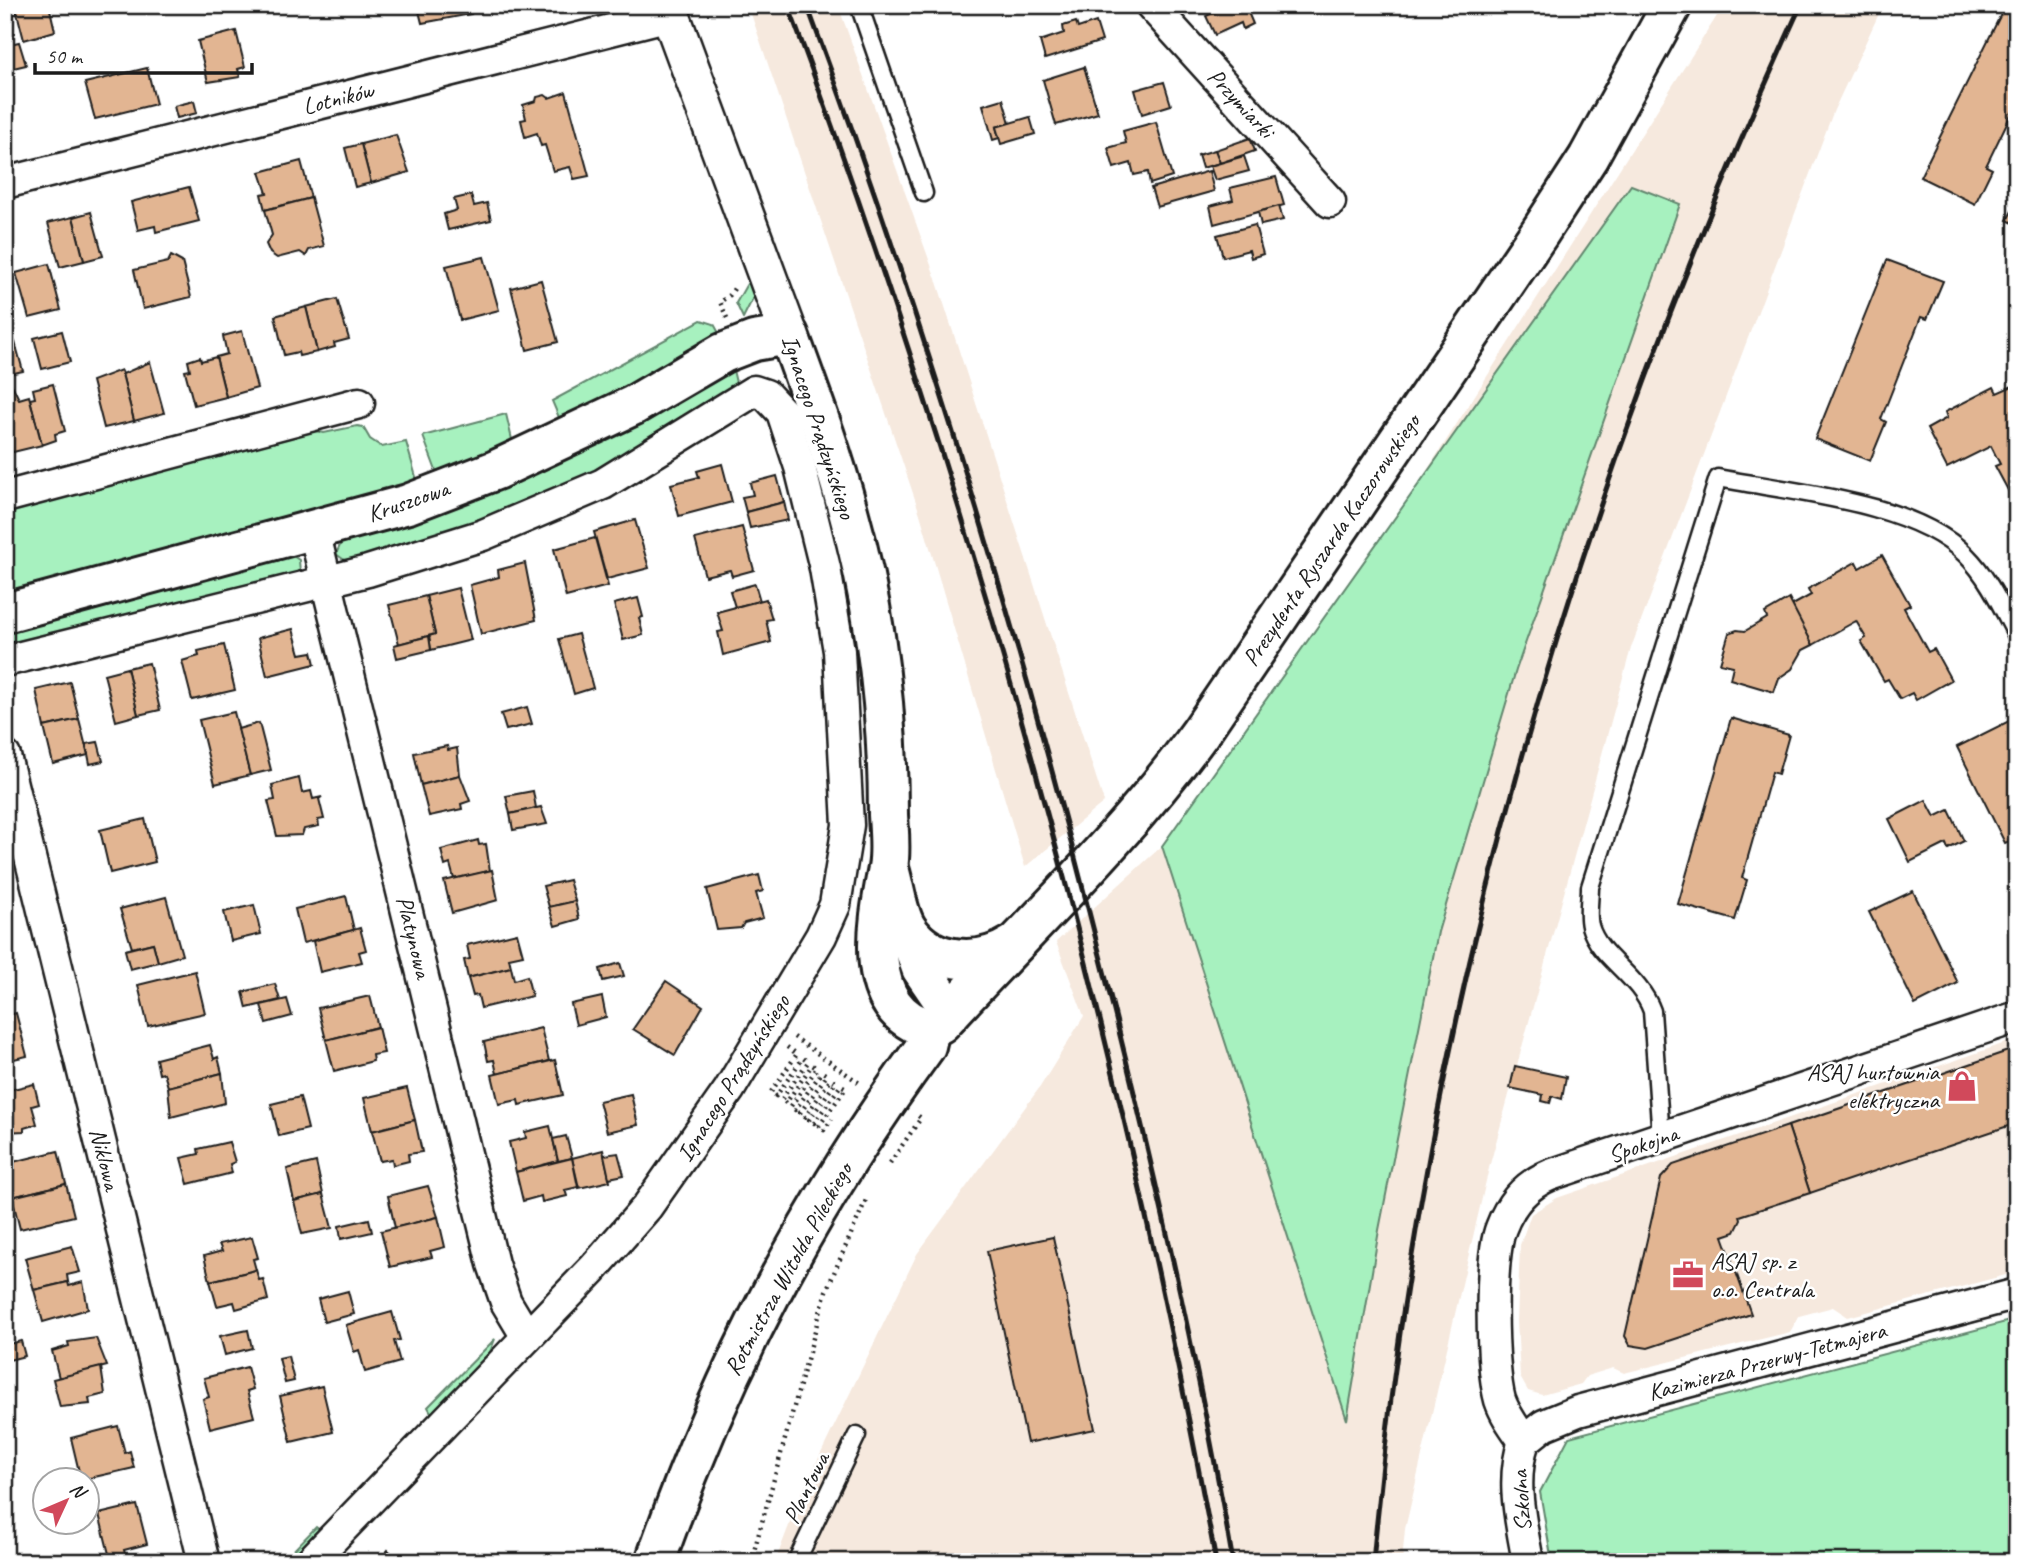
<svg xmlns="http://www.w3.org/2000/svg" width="2022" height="1567" font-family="Caveat,sans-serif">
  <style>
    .built { fill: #f6e9de }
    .green { fill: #a7f1bf; stroke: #62866e; stroke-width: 2 }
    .building { fill: #e2b592; stroke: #1c1c1c; stroke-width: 2 }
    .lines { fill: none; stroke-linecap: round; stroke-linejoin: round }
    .service-casing { stroke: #1c1c1c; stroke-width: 21 }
    .minor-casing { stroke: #1c1c1c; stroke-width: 35 }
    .tertiary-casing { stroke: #1c1c1c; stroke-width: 42 }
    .secondary-casing { stroke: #1c1c1c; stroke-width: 44 }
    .path { stroke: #1c1c1c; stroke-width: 4.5; stroke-dasharray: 2 5; stroke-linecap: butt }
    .service { stroke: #fff; stroke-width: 16 }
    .minor { stroke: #fff; stroke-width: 30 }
    .tertiary { stroke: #fff; stroke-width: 37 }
    .secondary { stroke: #fff; stroke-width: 38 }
    .rail { stroke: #1c1c1c; stroke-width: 5 }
    .labels { text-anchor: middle; stroke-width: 5; stroke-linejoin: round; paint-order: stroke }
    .street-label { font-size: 24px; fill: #1c1c1c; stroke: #fff }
    .poi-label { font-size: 24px; fill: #1c1c1c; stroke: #fff; text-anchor: end }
  </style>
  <rect width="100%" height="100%" fill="#fff"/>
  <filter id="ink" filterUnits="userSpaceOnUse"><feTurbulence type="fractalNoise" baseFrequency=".0143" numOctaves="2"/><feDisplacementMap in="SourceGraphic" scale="14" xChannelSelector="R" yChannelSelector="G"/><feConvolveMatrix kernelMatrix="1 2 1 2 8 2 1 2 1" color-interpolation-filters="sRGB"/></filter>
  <g filter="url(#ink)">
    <!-- built -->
    <g class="built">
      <path d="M748,5H838L937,282L1104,802L1025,867L920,514Z"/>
      <path d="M1724,5H1883L1834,110L1631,648L1489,1168L1405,1529L1402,1562H775L800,1497L917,1254L1040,1087L1084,1016L1056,942L1162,846L1419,483Z"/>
      <path d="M2017,1039V1272L1848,1317L1833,1307L1799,1316L1790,1332L1624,1373L1613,1368L1587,1376L1581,1384L1542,1395L1528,1391L1520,1377L1517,1322L1520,1245L1531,1214L1557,1198Z"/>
    </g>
    <!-- green -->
    <g class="green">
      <path d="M1631,185L1680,204L1516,670L1438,932L1379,1230L1347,1420L1162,846Z"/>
      <path d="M749,270L754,296L743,318L736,303L748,282Z"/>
      <path d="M701,320L714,324L720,335L640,386L560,420L552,401Z"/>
      <path d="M733,370L737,387L602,472L532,503L350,564L336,554L342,541L722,371Z"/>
      <path d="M506,414L513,444L438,476L423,436Z"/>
      <path d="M357,426L363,427L370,439L382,447L406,442L418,484L5,597V510L312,430L324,433Z"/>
      <path d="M290,554L299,560L300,573L5,650V629Z"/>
      <path d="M2017,1319V1562H1552L1540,1492L1569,1437Z"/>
      <path d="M495,1339L487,1360L433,1416L428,1407Z"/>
      <path d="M316,1527L322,1532L293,1562H282Z"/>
    </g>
    <!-- building -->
    <g class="building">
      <path d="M15,5H49L55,31L24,40Z"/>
      <path d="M413,5H469L471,14L422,23L418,7L414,9Z"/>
      <path d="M1231,5H1245L1253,24L1243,29L1241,23L1215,35L1206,16Z"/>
      <path d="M2005,6L2017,11V102L1986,166L1992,169L1975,204L1920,177Z"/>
      <path d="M1076,22L1078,28L1096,22L1102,41L1045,59L1040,41L1064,33L1063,26Z"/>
      <path d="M236,31L245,67L238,69L240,77L208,82L198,41Z"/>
      <path d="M19,42L26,65L5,70V45Z"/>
      <path d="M1084,67L1098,113L1056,125L1043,80Z"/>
      <path d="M147,68L156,104L95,119L85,83Z"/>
      <path d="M1164,82L1171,105L1142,114L1135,90Z"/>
      <path d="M566,92L589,176L574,179L570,167L553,171L545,145L541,146L537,133L525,137L521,120L526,119L523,105L536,101L537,97L545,95L549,98Z"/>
      <path d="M1003,99L1010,123L996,127L999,138L993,140L983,105Z"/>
      <path d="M194,101L197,113L177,118L174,106Z"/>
      <path d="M1030,117L1035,134L1001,144L996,127Z"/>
      <path d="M1156,122L1172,177L1150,184L1148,172L1134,175L1131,163L1114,168L1108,148L1126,143L1123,131Z"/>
      <path d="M396,135L409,172L371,183L361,144Z"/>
      <path d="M1250,138L1255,151L1220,163L1215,150Z"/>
      <path d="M361,144L371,183L355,187L345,148Z"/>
      <path d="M1215,150L1220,163L1202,168L1198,155Z"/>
      <path d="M1244,156L1249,171L1215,180L1210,166Z"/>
      <path d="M301,161L311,198L265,210L261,194L267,193L260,172Z"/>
      <path d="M1209,171L1214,191L1157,207L1151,188Z"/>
      <path d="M1276,177L1284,205L1214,224L1210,206L1233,200L1230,188Z"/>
      <path d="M189,187L199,221L156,232L155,226L138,230L131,202Z"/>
      <path d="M471,195L474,206L487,203L491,220L448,230L444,214L457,210L454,199Z"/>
      <path d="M311,198L324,246L309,250L306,256L300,252L277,258L270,253L266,244L272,235L265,210Z"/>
      <path d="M2017,202V225L2007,220Z"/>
      <path d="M1279,206L1283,220L1261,225L1258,212Z"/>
      <path d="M91,212L103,256L84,261L73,217Z"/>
      <path d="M73,217L84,261L60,267L48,223Z"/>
      <path d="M1255,225L1263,254L1251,258L1249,250L1223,257L1217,235Z"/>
      <path d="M171,256L182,262L191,297L143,309L134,270L168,262Z"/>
      <path d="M484,257L499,310L460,320L446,266Z"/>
      <path d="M1887,260L1943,281L1927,319L1921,317L1881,419L1886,422L1870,461L1815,439Z"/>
      <path d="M49,264L61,310L29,318L16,273Z"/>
      <path d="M541,280L558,342L527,350L511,288Z"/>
      <path d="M337,299L349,339L334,343L335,347L317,352L306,307Z"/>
      <path d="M306,307L317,352L299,356L298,352L284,355L275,316Z"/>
      <path d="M62,331L70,362L42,369L34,338Z"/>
      <path d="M242,331L257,388L226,397L216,357L227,354L223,336Z"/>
      <path d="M15,342L23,371L5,375V345Z"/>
      <path d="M200,357L201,361L216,357L226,397L194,405L185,371L190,370L188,361Z"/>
      <path d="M150,362L164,413L134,421L121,370L123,374Z"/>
      <path d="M121,370L134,421L104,428L92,381Z"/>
      <path d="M53,384L65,431L55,434L56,440L42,445L30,399L35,398L33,389Z"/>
      <path d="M2017,384V507L1995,466L2000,464L1991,446L1947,468L1927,429L1947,418L1945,412L1994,387L1997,393Z"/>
      <path d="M12,385L19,399L29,396L42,445L5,454V387Z"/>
      <path d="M722,464L732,502L679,516L671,484L699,477L697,471Z"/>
      <path d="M777,476L784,502L746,512L742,497L753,495L750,483Z"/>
      <path d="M784,502L788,520L750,528L746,512Z"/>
      <path d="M635,520L649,568L607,579L594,532Z"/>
      <path d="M742,527L754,570L732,576L730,570L705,576L695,539Z"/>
      <path d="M595,538L608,586L566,597L554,549Z"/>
      <path d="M1882,555L1910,605L1904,608L1928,652L1934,649L1951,680L1916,700L1912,693L1900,699L1888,679L1884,681L1861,641L1866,638L1856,621L1813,645L1791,606L1811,595L1808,589L1856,562L1859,568Z"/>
      <path d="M525,563L536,620L481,634L470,585L499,577L498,570Z"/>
      <path d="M755,584L760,601L735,607L730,591Z"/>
      <path d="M458,588L471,640L431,650L429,636L435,634L426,596Z"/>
      <path d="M426,596L435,634L399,644L389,605Z"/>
      <path d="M638,598L643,617L639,618L643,635L623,640L614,604Z"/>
      <path d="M766,599L772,619L766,620L771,642L723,655L718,632L723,631L717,612Z"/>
      <path d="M1789,599L1813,645L1803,650L1792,669L1779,678L1774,692L1730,679L1733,666L1720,663L1729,633L1737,630L1745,631L1767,618L1765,613Z"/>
      <path d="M293,629L300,654L312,652L315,664L267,676L258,638Z"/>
      <path d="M578,634L593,688L574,694L559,639Z"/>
      <path d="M429,636L431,650L397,658L394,645Z"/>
      <path d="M224,645L235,690L192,700L182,661L199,656L198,651Z"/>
      <path d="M149,663L160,710L138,715L127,668Z"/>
      <path d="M127,668L138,715L116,721L104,674Z"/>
      <path d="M70,682L79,719L44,727L36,690Z"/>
      <path d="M527,707L532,724L506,730L501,714Z"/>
      <path d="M234,712L250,775L215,784L199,720Z"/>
      <path d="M1731,718L1789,735L1778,774L1772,772L1742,878L1747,880L1735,920L1678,904Z"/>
      <path d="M2015,718L2017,838L2005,843L1957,747Z"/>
      <path d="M79,719L88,755L53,764L44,727Z"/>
      <path d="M259,723L271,770L250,775L238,729Z"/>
      <path d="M98,742L103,761L90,764L86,744Z"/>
      <path d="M447,746L448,750L457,748L460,775L421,785L414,753Z"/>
      <path d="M460,775L470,801L461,804L462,809L429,816L421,785Z"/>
      <path d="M299,778L302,793L311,791L313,799L322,797L319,799L324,819L318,820L319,826L304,829L302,835L277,836L268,801L275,800L272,785Z"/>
      <path d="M533,791L536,808L510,814L506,796Z"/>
      <path d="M1926,800L1935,817L1949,810L1964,841L1948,849L1946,844L1910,862L1889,819Z"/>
      <path d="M541,807L547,824L513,830L510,814Z"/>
      <path d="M145,819L155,862L110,873L100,830Z"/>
      <path d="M478,840L479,845L486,844L490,871L454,879L450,864L445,866L441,850Z"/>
      <path d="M492,870L498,900L452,913L444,881Z"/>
      <path d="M759,875L763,891L756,893L763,918L744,923L741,928L717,930L707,889Z"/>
      <path d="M569,880L575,901L549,907L543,886Z"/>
      <path d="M1913,891L1958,983L1915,1005L1869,912Z"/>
      <path d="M346,896L354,930L303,943L295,909Z"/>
      <path d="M166,897L182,955L158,962L153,943L132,948L120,909Z"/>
      <path d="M575,901L579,919L555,926L549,907Z"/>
      <path d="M254,905L261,934L231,941L224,912Z"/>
      <path d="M360,928L366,950L359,952L362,962L320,972L313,941Z"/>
      <path d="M517,933L523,955L509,958L511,967L468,978L464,960L470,959L467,945Z"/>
      <path d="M153,943L158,962L130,969L125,950Z"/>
      <path d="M620,963L624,976L603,981L600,969Z"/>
      <path d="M511,967L514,980L527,976L532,996L481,1008L478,995L473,996L468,978Z"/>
      <path d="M195,971L205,1013L148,1026L138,985Z"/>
      <path d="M666,981L703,1006L675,1055L633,1029Z"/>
      <path d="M275,984L280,1000L247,1008L243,992Z"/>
      <path d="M370,996L378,1027L326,1040L318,1008Z"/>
      <path d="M602,997L606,1017L576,1025L571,1004Z"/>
      <path d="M287,999L292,1016L266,1023L261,1005Z"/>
      <path d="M16,1013L27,1056L5,1061V1016Z"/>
      <path d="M378,1027L384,1053L372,1055L373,1061L334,1071L326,1040Z"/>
      <path d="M541,1028L549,1061L497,1074L494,1060L488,1061L484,1042Z"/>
      <path d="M210,1045L214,1059L218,1057L222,1073L168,1087L164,1073L159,1074L156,1059Z"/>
      <path d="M2017,1048V1123L1810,1193L1788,1126Z"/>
      <path d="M555,1060L563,1095L519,1105L518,1100L499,1104L492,1075Z"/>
      <path d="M1515,1066L1566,1077L1562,1099L1552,1096L1550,1103L1542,1101L1543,1095L1510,1088Z"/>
      <path d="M222,1073L225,1103L171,1117L168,1087Z"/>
      <path d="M34,1084L39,1104L32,1106L37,1124L24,1128V1131L5,1132V1091Z"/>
      <path d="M407,1088L415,1120L372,1131L364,1098Z"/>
      <path d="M631,1094L638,1125L607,1132L599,1101Z"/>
      <path d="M300,1097L308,1129L279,1136L271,1104Z"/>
      <path d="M415,1120L422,1152L408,1154L409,1161L393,1165L392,1159L380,1161L372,1131Z"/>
      <path d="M550,1126L558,1161L516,1172L509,1142L526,1138L525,1132Z"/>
      <path d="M1788,1126L1810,1193L1740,1216L1741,1220L1735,1232L1723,1236L1751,1314L1648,1348L1630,1345L1625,1336L1661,1178L1673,1165Z"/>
      <path d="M566,1136L572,1158L558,1161L553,1139Z"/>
      <path d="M229,1142L235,1162L230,1164L232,1173L188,1184L181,1158L199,1154L198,1149Z"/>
      <path d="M603,1150L610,1181L579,1188L572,1158Z"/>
      <path d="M58,1151L66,1184L12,1197L5,1164Z"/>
      <path d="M618,1153L624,1175L609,1178L604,1155Z"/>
      <path d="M572,1158L578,1187L565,1190L567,1196L542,1202L541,1196L523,1201L516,1172Z"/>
      <path d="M316,1162L323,1194L294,1201L287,1169Z"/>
      <path d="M66,1184L74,1216L20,1229L12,1197Z"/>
      <path d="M428,1186L438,1217L395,1228L388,1196Z"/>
      <path d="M323,1194L332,1228L302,1234L294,1201Z"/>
      <path d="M438,1217L445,1247L430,1251L432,1257L390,1267L381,1231Z"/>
      <path d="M369,1219L372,1232L341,1239L339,1226Z"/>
      <path d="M252,1237L258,1258L253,1259L256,1270L210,1281L204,1256L222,1251L219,1244Z"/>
      <path d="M1053,1237L1095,1429L1027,1443L987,1251Z"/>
      <path d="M72,1246L80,1272L67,1275L68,1282L34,1290L25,1258Z"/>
      <path d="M256,1270L259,1280L263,1279L268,1300L236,1309L234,1302L217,1306L210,1281Z"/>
      <path d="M68,1282L69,1286L83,1282L88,1309L43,1322L34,1290Z"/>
      <path d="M348,1291L354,1314L324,1322L318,1299Z"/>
      <path d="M392,1312L400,1340L394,1341L400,1362L365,1372L359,1350L354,1352L346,1325Z"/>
      <path d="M248,1330L252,1348L225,1355L220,1336Z"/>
      <path d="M96,1338L107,1366L59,1378L52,1351L69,1346L68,1342Z"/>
      <path d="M21,1341L25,1356L5,1361V1345Z"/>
      <path d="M288,1356L294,1381L285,1383L279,1358Z"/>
      <path d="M101,1367L105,1394L89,1398L90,1404L60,1407L53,1379Z"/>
      <path d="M247,1367L253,1389L247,1391L254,1417L210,1428L203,1399L209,1397L204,1378Z"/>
      <path d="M322,1386L333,1432L291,1442L280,1396Z"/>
      <path d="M118,1426L125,1453L130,1451L134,1468L81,1480L71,1438Z"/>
      <path d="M137,1505L147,1544L124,1550L127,1562H111L99,1514Z"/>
      <path d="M388,1550L401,1562H378Z"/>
    </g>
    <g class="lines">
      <defs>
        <g id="service">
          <path d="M859,5L924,193"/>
          <path d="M1661,1138L1652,1011C1639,975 1599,958 1590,926C1587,914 1590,899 1590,887L1718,478C1790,492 1913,501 1966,555C1989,578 2002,608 2017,636"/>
          <path d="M796,1562L857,1435"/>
        </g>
        <g id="minor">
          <path d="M1151,5L1330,202"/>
          <path d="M5,183L670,15"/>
          <path d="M5,497L359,403"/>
          <path d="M314,531L493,1264L506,1302L527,1337"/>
          <path d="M5,661L368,571L483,535L603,484L754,391L766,395L782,412L800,467L825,568L839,651L848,825L835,905L821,936L729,1090L647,1207L593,1269L310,1562"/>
          <path d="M5,756L204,1562"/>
          <path d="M1524,1441C1515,1428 1505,1415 1500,1400C1491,1368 1489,1258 1501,1228C1510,1204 1526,1185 1550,1175L2017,1017"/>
          <path d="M1524,1441L1544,1425L1578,1411L2017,1294"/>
          <path d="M1524,1441C1510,1481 1521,1521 1528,1562"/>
        </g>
        <path id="tertiary" d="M667,5L789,335"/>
        <g id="secondary">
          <path d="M5,613L408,504L496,470L634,405L723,353L754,341L789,335C810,393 832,451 848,511C876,610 888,713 888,815C889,832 891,851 888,868C878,920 859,1010 930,1029"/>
          <path d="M890,872C895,889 898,916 908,930C932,965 980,966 1013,945"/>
          <path d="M908,931L921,968L951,1012"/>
          <path d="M930,1029L941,1023C1029,927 1123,839 1200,733L1540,232L1588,158L1672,5"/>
          <path d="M655,1562C721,1373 808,1207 926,1046L930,1029"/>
        </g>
      </defs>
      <!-- service casing -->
      <use href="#service" class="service-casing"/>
      <!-- minor casing -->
      <use href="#minor" class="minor-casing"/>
      <!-- tertiary casing -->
      <use href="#tertiary" class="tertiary-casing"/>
      <!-- secondary casing -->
      <use href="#secondary" class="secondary-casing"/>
      <!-- path -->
      <g class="path">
        <path d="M727,318L720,302L730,295L735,287"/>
        <path d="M794,1037L861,1084"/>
        <path d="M787,1047L797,1054L771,1092L776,1096L803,1058L808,1062L781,1100L786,1103L812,1065L817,1068L791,1106L795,1110L822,1072L827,1075L800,1113L805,1117L831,1079L836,1082L809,1120L814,1123L841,1085L846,1088L819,1126L824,1130L832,1119"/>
        <path d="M890,1163L921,1118L916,1114"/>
        <path d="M751,1562L826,1291L866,1200"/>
      </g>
      <!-- service -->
      <use href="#service" class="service"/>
      <!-- minor -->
      <use href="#minor" class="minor"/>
      <!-- tertiary -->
      <use href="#tertiary" class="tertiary"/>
      <!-- secondary -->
      <use href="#secondary" class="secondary"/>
      <!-- rail -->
      <g class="rail">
        <path d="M788,5C976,509 1119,1033 1216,1562"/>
        <path d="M807,5C917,302 1011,605 1089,912C1144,1127 1195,1343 1233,1562"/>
        <path d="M1373,1562C1423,1015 1572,503 1801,5"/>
      </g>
    </g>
  </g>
  <!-- icons -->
  <defs>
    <symbol id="shop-bare" viewBox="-9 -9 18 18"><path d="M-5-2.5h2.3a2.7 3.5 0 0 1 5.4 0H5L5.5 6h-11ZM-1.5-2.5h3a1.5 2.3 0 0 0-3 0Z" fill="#d1495b" stroke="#fff" stroke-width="2.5" paint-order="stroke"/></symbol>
    <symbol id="office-bare" viewBox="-9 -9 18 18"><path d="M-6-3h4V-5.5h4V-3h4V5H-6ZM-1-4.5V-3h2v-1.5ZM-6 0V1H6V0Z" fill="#d1495b" stroke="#fff" stroke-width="2.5" paint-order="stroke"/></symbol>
  </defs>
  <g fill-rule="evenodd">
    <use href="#shop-bare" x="1940" y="1064" width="44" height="44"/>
    <use href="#office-bare" x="1666" y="1253" width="44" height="44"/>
  </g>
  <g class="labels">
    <!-- street labels -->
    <g class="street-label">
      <text transform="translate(338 98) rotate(-14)" y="8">Lotników</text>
      <text transform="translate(1241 103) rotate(47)" y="8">Przymiarki</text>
      <text transform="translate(819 427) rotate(72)" y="8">Ignacego Prądzyńskiego</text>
      <text transform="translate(408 501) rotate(-19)" y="8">Kruszcowa</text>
      <text transform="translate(1331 540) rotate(-56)" y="8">Prezydenta Ryszarda Kaczorowskiego</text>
      <text transform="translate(414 937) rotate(76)" y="8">Platynowa</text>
      <text transform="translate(733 1078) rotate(-58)" y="8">Ignacego Prądzyńskiego</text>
      <text transform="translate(1643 1144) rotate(-19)" y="8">Spokojna</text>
      <text transform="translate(105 1159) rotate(76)" y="8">Niklowa</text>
      <text transform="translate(788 1269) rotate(-61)" y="8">Rotmistrza Witolda Pileckiego</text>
      <text transform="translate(1767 1361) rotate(-15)" y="8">Kazimierza Przerwy-Tetmajera</text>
      <text transform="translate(806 1488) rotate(-64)" y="8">Plantowa</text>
      <text transform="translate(1521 1501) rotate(-94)" y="8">Szkolna</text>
    </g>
    <!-- poi labels -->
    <g class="poi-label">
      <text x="1939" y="1080">ASAJ hurtownia<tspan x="1939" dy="28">elektryczna</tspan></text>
      <text x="1711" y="1269" text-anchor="start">ASAJ sp. z<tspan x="1711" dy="28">o.o. Centrala</tspan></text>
    </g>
  </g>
  <!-- margin -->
  <rect width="2022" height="1567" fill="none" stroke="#fff" stroke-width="28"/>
  <rect x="14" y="14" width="1994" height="1539" fill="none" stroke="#1c1c1c" stroke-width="2.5" filter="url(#ink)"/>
  <!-- north arrow -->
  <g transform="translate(66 1501) rotate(46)"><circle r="33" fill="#ffffff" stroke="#a4a4a4" stroke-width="2"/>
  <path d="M0-5L12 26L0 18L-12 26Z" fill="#d1495b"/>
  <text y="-10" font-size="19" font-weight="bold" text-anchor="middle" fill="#1c1c1c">N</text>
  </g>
  <!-- scale -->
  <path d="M35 63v10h217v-10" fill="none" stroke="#1c1c1c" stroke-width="3.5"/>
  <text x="46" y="63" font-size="21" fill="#1c1c1c" stroke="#ffffff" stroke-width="5" paint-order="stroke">50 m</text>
</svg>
